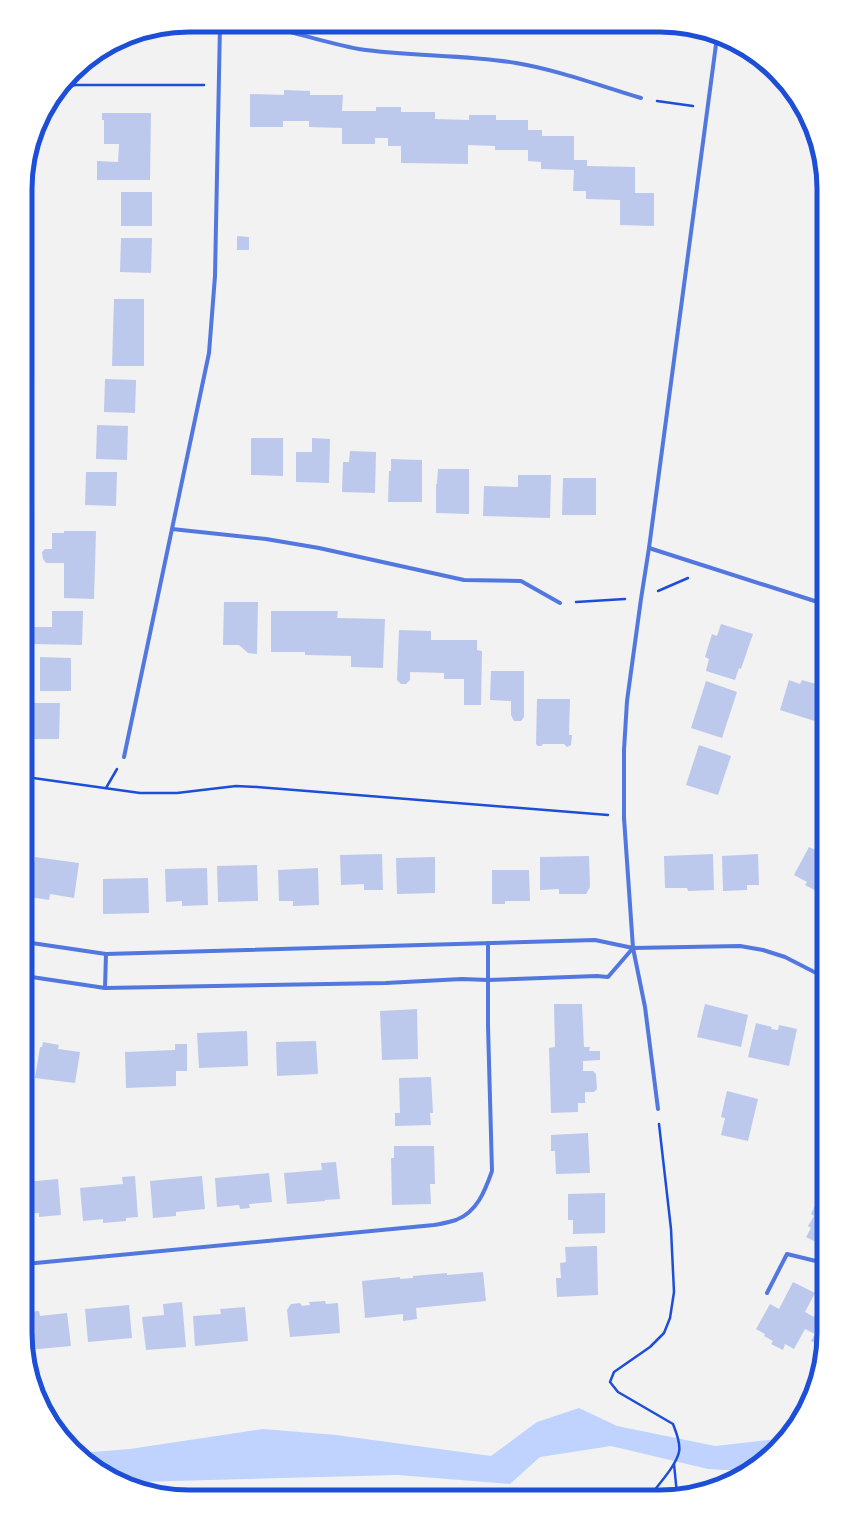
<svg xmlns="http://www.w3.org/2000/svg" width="849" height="1522" font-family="Figtree,sans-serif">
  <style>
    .water { fill: #bfd3fe }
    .building { fill: #bdc9ec }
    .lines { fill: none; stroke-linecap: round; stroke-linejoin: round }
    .path { stroke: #1d4ed8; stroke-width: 2.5 }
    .minor { stroke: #5277de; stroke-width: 4 }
    .rim { fill: none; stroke: #1d4ed8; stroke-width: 5 }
  </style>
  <rect width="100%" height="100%" fill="#f2f2f2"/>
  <!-- water -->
  <path class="water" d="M579,1408L617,1426L715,1446L785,1438L760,1463L745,1471L708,1469L611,1446L540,1457L510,1484L398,1475L137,1482L127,1485L89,1463L79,1453L130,1449L263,1429L336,1435L491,1456L537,1422Z"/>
  <!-- building -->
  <g class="building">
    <rect x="520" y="27" width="26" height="4"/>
    <path d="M612,28H639L638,33H612Z"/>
    <path d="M284,90L310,91V95H343L342,111H376V107H401V112H435V119L469,120V115H496V120H528V130H542V136H574V160H587V166L635,167V193H654V226L620,225V200L586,199V191H573L574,170L541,169V162L528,161V150H495V146L468,145V164L401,163V146H388V138H375V144H342V128L309,127V121H283V127H250V94L284,95Z"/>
    <path d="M102,113H151L150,180H97V161L118,162L119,144H104V120H102Z"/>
    <rect x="121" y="192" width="31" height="34"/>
    <path d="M237,236L249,237V250H237Z"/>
    <path d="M121,238H152L151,273L120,272Z"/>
    <path d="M114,299H144V366H112Z"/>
    <path d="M105,379L136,380L135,413L104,412Z"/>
    <path d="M97,425L128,426L127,460L96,459Z"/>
    <path d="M251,438H283V476L251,475Z"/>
    <path d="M312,438L330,439L329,483L296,482V452H312Z"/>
    <path d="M350,451L376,452L375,493L342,492L343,462H349Z"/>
    <path d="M391,459L422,460V502H388L389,471H391Z"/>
    <path d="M438,469H469V514L436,513V484H437Z"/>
    <path d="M86,472H117L116,506L85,505Z"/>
    <path d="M518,475H551L550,518L483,516L484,486L518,487Z"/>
    <path d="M563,478H596V515H562Z"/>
    <path d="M64,531H96L94,599L64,598V563H46L43,559L42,552L45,549H52V533H64Z"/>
    <path d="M224,602H258L257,654L248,653L239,645H223Z"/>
    <path d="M52,611H83L82,645L34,644L33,627H52Z"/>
    <path d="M271,611H338L337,618L385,619L383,668L351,667V656L305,655V652H271Z"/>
    <path d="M721,624L753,634L741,669L739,668L735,680L706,671L709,659L705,657L712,634L717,636Z"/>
    <path d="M399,630L431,631V640H477V650L482,651L481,705H464V679H444V673L410,672V680L406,684H401L397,680Z"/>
    <path d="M40,657L71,658V691H40Z"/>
    <path d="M491,671H524V717L521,721H514L511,715V701L490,700Z"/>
    <path d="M789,680L800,684L802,680L816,684L814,688L824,691V724L780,710Z"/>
    <path d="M706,681L737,692L722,738L691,728Z"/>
    <path d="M537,699H570L569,735H572L571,745L567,747L564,744H543L541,746H538L536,744Z"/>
    <path d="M26,703H60L59,739H26Z"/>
    <path d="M699,745L731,756L718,795L686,785Z"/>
    <path d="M809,847L824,854V895L805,885L807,882L794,875Z"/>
    <path d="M382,854L383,890H364V884L341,885L340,855Z"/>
    <path d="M713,854L714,890L688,891L687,888H665L664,856Z"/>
    <path d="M758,854L759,885H747V890L723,891L722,856Z"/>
    <path d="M589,856L590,887L586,894H559V889L540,890V857Z"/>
    <path d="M35,857L79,863L74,898L50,894L49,900L30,897Z"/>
    <path d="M435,857V893L397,894L396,858Z"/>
    <path d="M257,865L258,901L218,902L217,866Z"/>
    <path d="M207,868L208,905L182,906V901L166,902L165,869Z"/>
    <path d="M318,868L319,905L293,906V901H279L278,870Z"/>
    <path d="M492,870H529L530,901H505V904H492Z"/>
    <path d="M148,878L149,913L103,914V879Z"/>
    <path d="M554,1004H582L584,1047H590L589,1051H600V1060L583,1061V1071H593L596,1074L597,1089L594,1092H585V1103H578V1112L551,1113L549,1048L555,1047Z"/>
    <path d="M705,1004L748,1015L741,1047L697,1037Z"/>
    <path d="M417,1009L418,1059L382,1060L380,1011Z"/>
    <path d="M756,1023L772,1027L771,1029L778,1030L779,1025L797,1029L789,1066L748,1057Z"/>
    <path d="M247,1031L248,1066L199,1068L197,1033Z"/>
    <path d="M316,1041L318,1074L277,1076L276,1042Z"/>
    <path d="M43,1042L59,1045L58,1049L80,1052L75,1083L35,1078L40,1047H42Z"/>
    <path d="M175,1044H187V1071H176V1086L126,1088L125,1052L175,1050Z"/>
    <path d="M431,1077L433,1113H430L431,1125L395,1126V1113H400L399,1078Z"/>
    <path d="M727,1091L758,1099L748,1141L721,1135L725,1118L721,1117Z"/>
    <path d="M588,1133L590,1173L556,1174L555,1151H551V1135Z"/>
    <path d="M394,1146H434L435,1184H430L431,1204L392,1205L391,1158H394Z"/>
    <path d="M336,1162L340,1199L325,1200V1201L287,1204L284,1173L322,1170L321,1163Z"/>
    <path d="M269,1173L272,1202L249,1204L250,1208L240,1209L239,1205L217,1207L215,1178Z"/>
    <path d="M135,1176L138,1217L126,1218V1221L103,1223V1219L83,1221L80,1188L123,1184L122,1177Z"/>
    <path d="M202,1176L205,1209L176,1212V1216L153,1218L150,1181Z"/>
    <path d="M58,1179L61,1215L39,1217V1213L25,1214V1182Z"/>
    <path d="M605,1193V1233L573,1234V1220H568V1194Z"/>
    <path d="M824,1204V1246L806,1237L811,1228L808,1226L814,1216L811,1214L815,1205L822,1208Z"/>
    <path d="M597,1246L598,1295L557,1297L556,1278H561L560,1263L566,1262L565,1247Z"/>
    <path d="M483,1272L486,1301L416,1308L417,1319L403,1321V1314L365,1318L362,1281L400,1277V1279L413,1278V1276L447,1273V1275Z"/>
    <path d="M793,1282L815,1293L805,1312L814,1317L824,1298L823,1347L811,1341L815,1334L805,1329L794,1349L785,1344L783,1350L771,1344L773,1341L764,1336L765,1334L756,1329L770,1304L779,1309Z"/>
    <path d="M325,1301L326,1304L338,1303L340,1333L290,1337L287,1310L291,1304L300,1303L302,1306L310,1305L309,1302Z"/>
    <path d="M182,1302L186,1347L146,1350L142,1317L164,1315L163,1304Z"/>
    <path d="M129,1305L132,1338L88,1342L85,1309Z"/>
    <path d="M245,1307L248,1341L195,1346L193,1316L221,1314L220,1309Z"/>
    <path d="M39,1311L40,1316L67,1313L71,1346L28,1350L25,1333V1312Z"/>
  </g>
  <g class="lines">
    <!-- path -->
    <g class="path">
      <path d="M64,87L76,85H204"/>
      <path d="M657,101L693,106"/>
      <path d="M26,255L31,153"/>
      <path d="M658,591L688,578"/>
      <path d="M576,602L625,599"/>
      <path d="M26,777L140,793H177L236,786L257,787L608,815"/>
      <path d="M106,788L117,769"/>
      <path d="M674,1464L677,1494"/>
      <path d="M649,1497C658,1485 676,1466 679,1452C681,1443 676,1432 673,1424L618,1392L610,1382L614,1372L650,1347L664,1333L670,1318L674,1292L671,1229L659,1124"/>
    </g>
    <!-- minor -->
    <g class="minor">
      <path d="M262,25C295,32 326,43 359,49C411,57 464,54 516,63C558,70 601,86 641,98"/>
      <path d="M172,529L266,539L319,548L464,580L521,581L560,603"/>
      <path d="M649,548L824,604"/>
      <path d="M124,757L209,353L215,276L220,25"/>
      <path d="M25,942L106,954L595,940L633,948L740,946L763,950L785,957L824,977"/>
      <path d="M25,976L105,988L386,983L462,979L488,980L597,976L608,977L633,948"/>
      <path d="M105,988L106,954"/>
      <path d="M658,1109L645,1007L633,948L624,818V750L627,701L641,599L649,548L717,37"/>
      <path d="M25,1264L434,1225C441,1224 449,1222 456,1220C477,1212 485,1191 492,1171L488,1026V943"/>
      <path d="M767,1293L787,1254L824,1263"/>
    </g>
  </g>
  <!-- crop -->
  <path d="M0 0H849V1522H0ZM189 32H660A157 157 0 0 1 817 189V1333A157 157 0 0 1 660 1490H189A157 157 0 0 1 32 1333V189A157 157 0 0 1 189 32Z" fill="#fff" fill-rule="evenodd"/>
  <path class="rim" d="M189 32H660A157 157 0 0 1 817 189V1333A157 157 0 0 1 660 1490H189A157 157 0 0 1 32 1333V189A157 157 0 0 1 189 32Z"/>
</svg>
